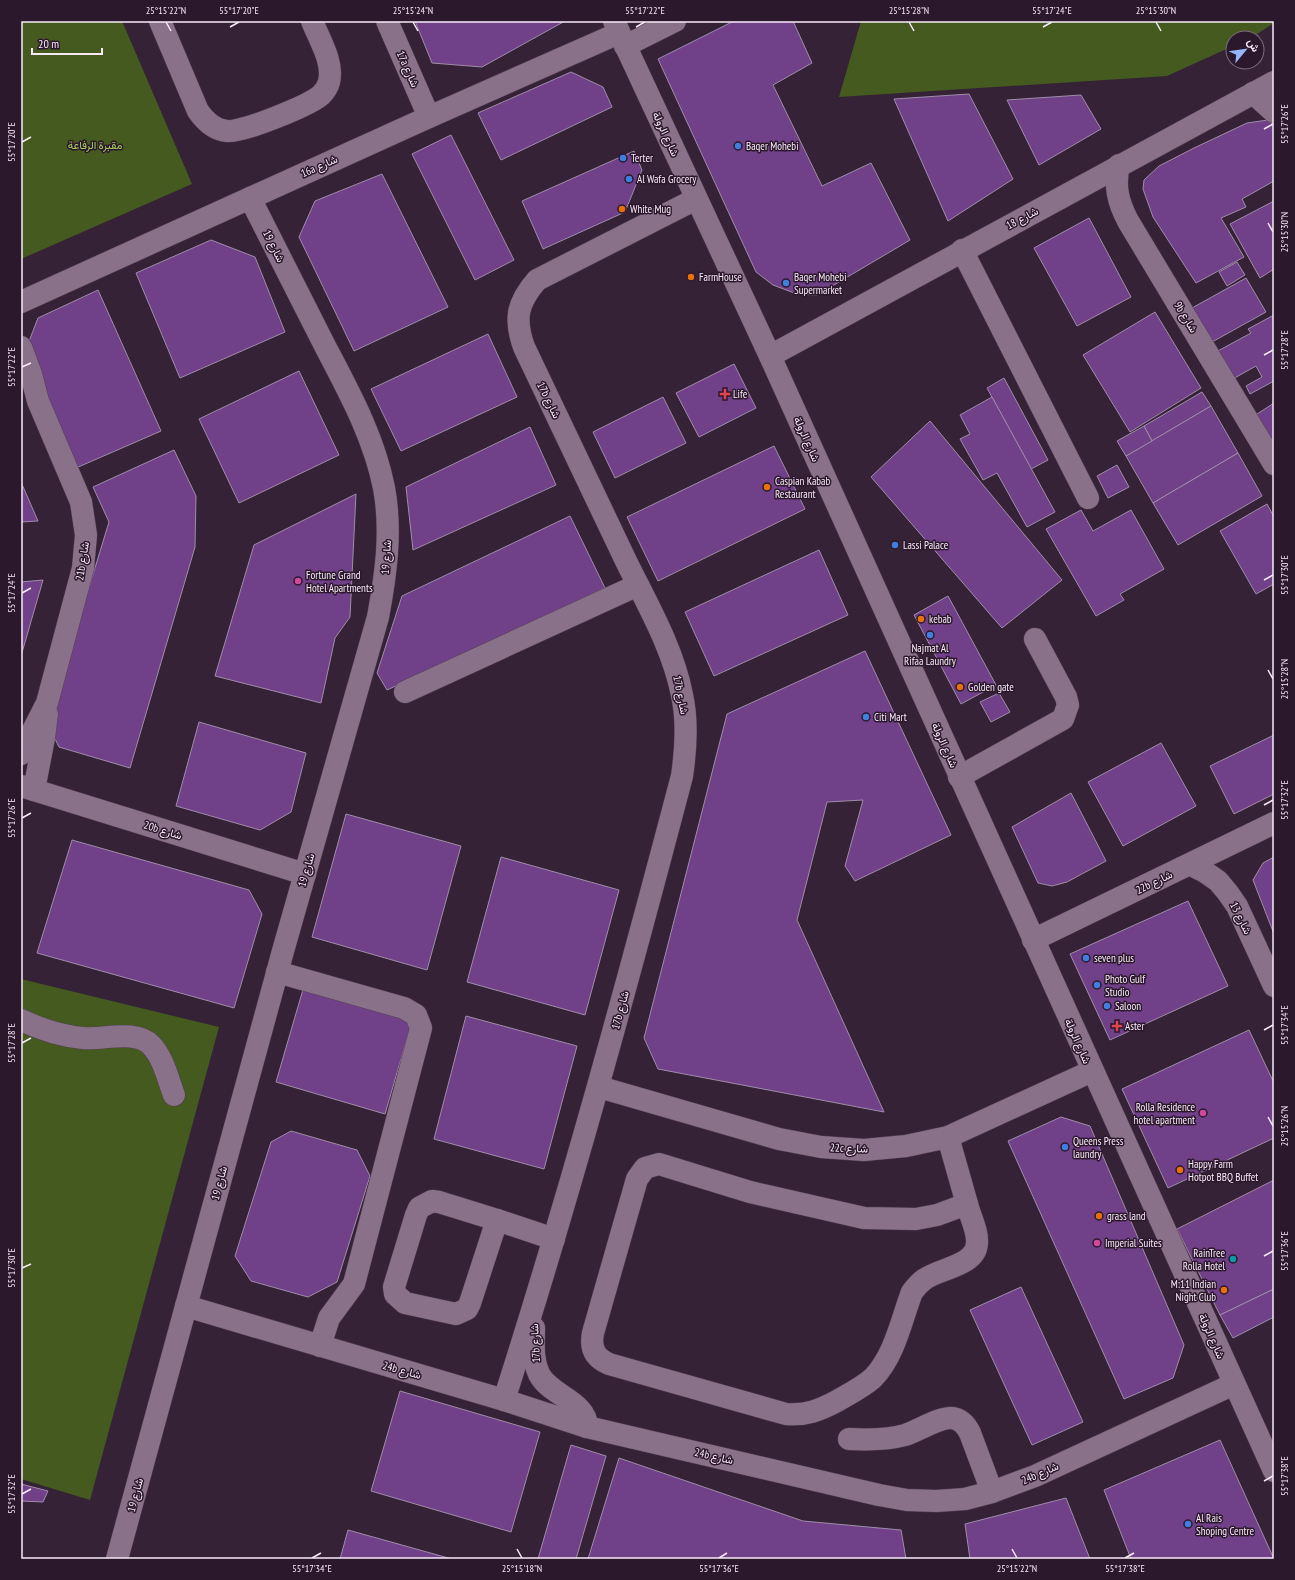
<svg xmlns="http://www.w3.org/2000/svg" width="1295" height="1580" font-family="'PT Sans Narrow',Vazirmatn,sans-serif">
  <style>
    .green { fill: #445a1e }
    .building { fill: #704188; stroke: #9f8da9 }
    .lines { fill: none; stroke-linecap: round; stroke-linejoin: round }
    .minor-casing { stroke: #524052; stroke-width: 23 }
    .minor { stroke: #89718a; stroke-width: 22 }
    .ticks { fill: none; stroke: #f8ebf8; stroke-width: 1.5 }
    .shop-dot { fill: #3f7fe0; stroke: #2c182c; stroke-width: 1.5 }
    .food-dot { fill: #e8710a; stroke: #2c182c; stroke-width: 1.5 }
    .health-dot { fill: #e0444e; stroke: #2c182c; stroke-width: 1.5 }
    .hotel-dot { fill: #d1479c; stroke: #2c182c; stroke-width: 1.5 }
    .culture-dot { fill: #0f9aa8; stroke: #2c182c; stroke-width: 1.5 }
    .labels { text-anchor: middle; stroke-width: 3; stroke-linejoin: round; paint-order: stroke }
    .street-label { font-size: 11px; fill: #f8ebf8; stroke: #2c182c }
    .park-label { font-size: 11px; fill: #a6d15e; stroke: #2c182c }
    .poi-label { font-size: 11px; fill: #f8ebf8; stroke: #2c182c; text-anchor: start }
    .neatline { fill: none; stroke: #f8ebf8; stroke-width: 1.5 }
    .ticks-label { font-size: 10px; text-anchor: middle; fill: #f8ebf8 }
  </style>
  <rect width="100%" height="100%" fill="#362236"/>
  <!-- green -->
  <g class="green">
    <path d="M21,21H122L192,184L21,259Z"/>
    <path d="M861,21H1274V23L1251,38H1233V46L1167,76L839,97Z"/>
    <path d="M21,979L219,1027L90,1500L21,1479Z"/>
  </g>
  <!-- building -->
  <g class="building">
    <path d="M415,21H565L482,67L432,63Z"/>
    <path d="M734,21H793L812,63L773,85L822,186L871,163L910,240L817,295L797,294L773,285L756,272L658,59Z"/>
    <path d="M571,72L603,87L612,107L501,160L478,113Z"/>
    <path d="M969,94L1013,179L948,221L894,99Z"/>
    <path d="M1081,95L1101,129L1039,165L1007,100Z"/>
    <path d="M1268,120L1274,126V181L1242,199L1246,207L1221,218L1244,257L1196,283L1153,217L1143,189L1144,180L1159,166L1194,148L1247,123Z"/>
    <path d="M451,135L514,260L475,280L412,154Z"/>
    <path d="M634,151L642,170L625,212L543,249L522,201Z"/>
    <path d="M382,174L448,307L354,351L299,237L315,201Z"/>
    <path d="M1274,201V269L1260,278L1230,224Z"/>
    <path d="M1089,218L1131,297L1077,326L1034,248Z"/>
    <path d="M211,240L255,257L285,332L180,378L136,273Z"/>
    <path d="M1237,262L1245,275L1227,286L1219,272Z"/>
    <path d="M1246,278L1266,312L1212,342L1192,308Z"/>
    <path d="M98,290L161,431L76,468L24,354L38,318Z"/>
    <path d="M1155,312L1201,388L1130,432L1083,355Z"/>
    <path d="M1274,315V381L1250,394L1246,386L1262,377L1256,366L1231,380L1216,352L1251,333L1248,329Z"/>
    <path d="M488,334L517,397L401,451L371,389Z"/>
    <path d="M734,364L756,408L699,437L676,393Z"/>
    <path d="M299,371L339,455L239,503L199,419Z"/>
    <path d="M1004,378L1048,460L1031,469L987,388Z"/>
    <path d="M1202,392L1211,406L1152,441L1144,426Z"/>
    <path d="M663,397L686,443L615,478L593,432Z"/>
    <path d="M992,397L1055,512L1027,527L997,473L983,480L960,439L970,434L960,415Z"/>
    <path d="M1274,403V454L1251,418Z"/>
    <path d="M1211,406L1238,453L1153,503L1126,456Z"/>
    <path d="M930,421L1062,580L1002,628L871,477Z"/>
    <path d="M1144,426L1152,441L1126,456L1117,441Z"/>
    <path d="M530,427L556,485L413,550L406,487Z"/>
    <path d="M774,446L805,509L658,581L627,517Z"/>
    <path d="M174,450L196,496L195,547L130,768L59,747L51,731V712L109,522L93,487Z"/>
    <path d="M1238,453L1262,496L1178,545L1153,503Z"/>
    <path d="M1117,465L1129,487L1108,498L1097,476Z"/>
    <path d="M21,482L38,521L21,522Z"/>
    <path d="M356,494L350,617L335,638L321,703L215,676L254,545Z"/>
    <path d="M1267,504L1274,517V584L1256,594L1220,531Z"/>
    <path d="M1081,510L1093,531L1131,510L1164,569L1120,594L1124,600L1096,616L1046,529Z"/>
    <path d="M570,516L605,588L387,690L377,673L402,596Z"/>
    <path d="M819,550L848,615L714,676L685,612Z"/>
    <path d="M43,580L21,656V582Z"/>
    <path d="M948,596L996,685L961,704L914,615Z"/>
    <path d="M865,651L951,835L855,881L845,866L863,800L827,802L797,920L884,1112L658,1069L644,1038L727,714Z"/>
    <path d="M999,693L1010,712L991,722L980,702Z"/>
    <path d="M199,722L306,753L291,812L260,830L176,806Z"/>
    <path d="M1274,735V794L1234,814L1210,766Z"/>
    <path d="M1161,743L1196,806L1123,846L1088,782Z"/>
    <path d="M1071,793L1106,861L1067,882L1052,886L1038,883L1012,827Z"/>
    <path d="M346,814L461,846L427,970L312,937Z"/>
    <path d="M72,840L249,890L262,914L234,1008L37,953Z"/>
    <path d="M501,857L619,890L585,1015L467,982Z"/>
    <path d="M1274,857V934L1253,880L1263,863Z"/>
    <path d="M1188,901L1228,986L1110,1040L1070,954Z"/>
    <path d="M304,986L413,1018L385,1114L276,1082Z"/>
    <path d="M466,1016L577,1046L544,1169L434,1139Z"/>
    <path d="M1249,1030L1274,1083V1138L1168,1188L1122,1089Z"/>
    <path d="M1061,1117L1090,1126L1184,1345L1173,1378L1124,1399L1008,1141Z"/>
    <path d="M291,1131L357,1150L370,1176L337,1282L308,1297L251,1281L235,1256L271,1142Z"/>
    <path d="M1274,1180V1289L1220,1315L1177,1229Z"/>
    <path d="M1021,1287L1083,1422L1032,1445L970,1310Z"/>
    <path d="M1274,1289V1317L1233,1338L1220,1315Z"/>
    <path d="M400,1391L540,1432L511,1532L371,1491Z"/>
    <path d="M1220,1440L1274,1559H1131L1104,1490Z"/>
    <path d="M571,1445L606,1456L576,1559H538Z"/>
    <path d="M619,1458L803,1521L901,1530L906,1559H588Z"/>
    <path d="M21,1484L48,1491L43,1502L21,1501Z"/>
    <path d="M1066,1498L1090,1559H970L965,1524Z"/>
    <path d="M348,1530L452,1559H340Z"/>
  </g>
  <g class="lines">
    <defs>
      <g id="minor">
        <path d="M160,21L198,111C205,121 214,130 227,131C242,133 310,105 321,95C324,92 328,86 329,82C334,62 319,39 312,21"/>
        <path d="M387,21L429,117"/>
        <path d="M614,21L770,356L1274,1471"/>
        <path d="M625,46L675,21"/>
        <path d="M1253,93L1274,112"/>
        <path d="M1119,165C1114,186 1118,202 1128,221L1274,464"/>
        <path d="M962,250L1088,498"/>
        <path d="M21,302L429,117L619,33"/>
        <path d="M21,347L31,374L38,401L81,502L86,535L83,568L47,703L21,754"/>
        <path d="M770,356L1274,82"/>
        <path d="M405,692L638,585"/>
        <path d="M959,777L1063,719L1068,705L1066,697L1035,639"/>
        <path d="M21,786L305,874"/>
        <path d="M34,790L44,738L47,714"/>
        <path d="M1191,865L1205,872L1218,881L1228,893L1237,906L1274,986"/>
        <path d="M1033,940L1274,823"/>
        <path d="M277,972L404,1008L416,1015L421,1028L354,1284L329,1318L320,1346"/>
        <path d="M21,1020C40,1029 61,1036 83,1038C103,1040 136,1029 151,1045C163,1057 168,1079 174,1095"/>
        <path d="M599,1087L779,1139L821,1147L864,1150L906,1146L948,1137L1092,1071"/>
        <path d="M948,1137L967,1204"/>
        <path d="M659,1164L750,1192L864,1218L916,1219L937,1215L967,1204C970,1216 978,1231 977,1243C976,1266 940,1268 925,1279C920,1282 916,1287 912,1292C901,1321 895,1355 873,1378C863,1387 849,1394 837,1401C820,1410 806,1416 786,1414L609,1364C595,1358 590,1348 593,1333L637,1179L645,1168Z"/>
        <path d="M432,1201L439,1202L497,1220L470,1303L467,1309L456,1314L405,1303L395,1294L394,1287L416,1215L419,1208Z"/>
        <path d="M497,1220L554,1239"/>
        <path d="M186,1306L504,1400L587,1427L879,1495L907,1500L936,1501L965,1499L992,1492L1035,1476L1234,1384"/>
        <path d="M534,1328C534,1343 532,1359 539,1374C550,1396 587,1401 587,1427"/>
        <path d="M504,1400C570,1194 627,985 682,776C686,749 688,722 682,695C673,648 647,604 626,561C592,490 558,419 524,347C514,319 517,303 537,280L696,199"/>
        <path d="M849,1439C868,1440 887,1440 905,1435C918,1431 939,1417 952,1418C961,1419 966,1425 970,1433L992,1492"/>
        <path d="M117,1559L283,951L378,617C386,574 392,531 384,488C374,437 349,392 325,346C300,296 275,247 250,198"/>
      </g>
    </defs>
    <!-- minor casing -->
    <use href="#minor" class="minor-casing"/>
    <!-- minor -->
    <use href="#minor" class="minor"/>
  </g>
  <!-- ticks -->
  <path class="ticks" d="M166,22L171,31M413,22L418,31M909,22L914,31M1156,22L1161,31M230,27L239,22M636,27L645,22M1043,27L1052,22M1264,129L1273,124M22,142L31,137M1268,223L1273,232M1264,355L1273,350M22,367L31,363M1264,580L1273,575M22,593L31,588M1268,670L1273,679M1264,805L1273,800M22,818L31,813M1264,1030L1273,1025M22,1043L31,1038M1268,1117L1273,1126M1264,1256L1273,1251M22,1268L31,1264M1264,1481L1273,1476M22,1494L31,1489M517,1549L522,1558M1012,1549L1017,1558M312,1558L321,1553M719,1558L727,1553M1125,1558L1134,1553"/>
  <!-- markers -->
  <g class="shop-dot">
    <circle cx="738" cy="146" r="4"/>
    <circle cx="623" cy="158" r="4"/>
    <circle cx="629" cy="179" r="4"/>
    <circle cx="786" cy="283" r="4"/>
    <circle cx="895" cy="545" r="4"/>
    <circle cx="930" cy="635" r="4"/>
    <circle cx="866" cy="717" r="4"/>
    <circle cx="1086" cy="958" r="4"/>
    <circle cx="1097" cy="985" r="4"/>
    <circle cx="1107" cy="1006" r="4"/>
    <circle cx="1065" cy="1147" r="4"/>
    <circle cx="1188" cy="1524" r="4"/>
  </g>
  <g class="food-dot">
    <circle cx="622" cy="209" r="4"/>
    <circle cx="691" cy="277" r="4"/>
    <circle cx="767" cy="487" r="4"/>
    <circle cx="921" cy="619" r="4"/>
    <circle cx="960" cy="687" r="4"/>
    <circle cx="1180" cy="1170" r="4"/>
    <circle cx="1099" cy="1216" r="4"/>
    <circle cx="1224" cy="1290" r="4"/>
  </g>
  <g class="health-dot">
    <path d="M723 388h4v4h4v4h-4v4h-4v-4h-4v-4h4z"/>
    <path d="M1115 1020h4v4h4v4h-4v4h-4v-4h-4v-4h4z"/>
  </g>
  <g class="hotel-dot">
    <circle cx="298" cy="581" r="4"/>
    <circle cx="1203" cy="1113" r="4"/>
    <circle cx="1097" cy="1243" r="4"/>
  </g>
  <circle class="culture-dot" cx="1233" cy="1259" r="4"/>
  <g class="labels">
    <!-- street labels -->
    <g class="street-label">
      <text transform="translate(408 69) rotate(66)" y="4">17a شارع</text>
      <text transform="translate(666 134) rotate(65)" y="4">شارع الرولة</text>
      <text transform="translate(319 166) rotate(-24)" y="4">16a شارع</text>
      <text transform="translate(1022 218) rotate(-28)" y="4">شارع 18</text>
      <text transform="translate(274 246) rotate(63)" y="4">شارع 19</text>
      <text transform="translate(1186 317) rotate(59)" y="4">9b شارع</text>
      <text transform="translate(549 400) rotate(64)" y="4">17b شارع</text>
      <text transform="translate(807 439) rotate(66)" y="4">شارع الرولة</text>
      <text transform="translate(386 557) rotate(-86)" y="4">شارع 19</text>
      <text transform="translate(82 561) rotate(-81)" y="4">21b شارع</text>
      <text transform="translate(681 695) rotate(79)" y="4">17b شارع</text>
      <text transform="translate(945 745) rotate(66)" y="4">شارع الرولة</text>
      <text transform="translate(163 830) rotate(17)" y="4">20b شارع</text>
      <text transform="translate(306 870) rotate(-74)" y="4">شارع 19</text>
      <text transform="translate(1154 882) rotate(-26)" y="4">22b شارع</text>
      <text transform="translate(1241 918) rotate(63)" y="4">شارع 13</text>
      <text transform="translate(620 1010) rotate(-75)" y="4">17b شارع</text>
      <text transform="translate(1078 1041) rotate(66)" y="4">شارع الرولة</text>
      <text transform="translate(849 1148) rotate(2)" y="4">22c شارع</text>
      <text transform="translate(219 1183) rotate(-75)" y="4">شارع 19</text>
      <text transform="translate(1212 1336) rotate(66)" y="4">شارع الرولة</text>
      <text transform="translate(535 1343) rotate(-93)" y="4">17b شارع</text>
      <text transform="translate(402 1370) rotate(16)" y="4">24b شارع</text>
      <text transform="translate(714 1456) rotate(13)" y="4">24b شارع</text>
      <text transform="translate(1040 1473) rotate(-24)" y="4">24b شارع</text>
      <text transform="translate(135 1495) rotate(-75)" y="4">شارع 19</text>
    </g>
    <!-- park labels -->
    <g class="park-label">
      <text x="95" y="149">مقبرة الرفاعة</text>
    </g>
    <!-- poi labels -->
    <g class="poi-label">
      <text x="746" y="150">Baqer Mohebi</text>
      <text x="631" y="162">Terter</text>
      <text x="637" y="183">Al Wafa Grocery</text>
      <text x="630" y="213">White Mug</text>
      <text x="699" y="281">FarmHouse</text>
      <text x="794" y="281">Baqer Mohebi<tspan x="794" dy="13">Supermarket</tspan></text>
      <text x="733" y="398">Life</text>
      <text x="775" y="485">Caspian Kabab<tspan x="775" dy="13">Restaurant</tspan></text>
      <text x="903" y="549">Lassi Palace</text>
      <text x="306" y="579">Fortune Grand<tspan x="306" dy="13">Hotel Apartments</tspan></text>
      <text x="929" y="623">kebab</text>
      <text x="930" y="652" text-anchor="middle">Najmat Al<tspan x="930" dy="13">Rifaa Laundry</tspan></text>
      <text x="968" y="691">Golden gate</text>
      <text x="874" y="721">Citi Mart</text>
      <text x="1094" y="962">seven plus</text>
      <text x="1105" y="983">Photo Gulf<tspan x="1105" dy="13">Studio</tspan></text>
      <text x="1115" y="1010">Saloon</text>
      <text x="1125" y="1030">Aster</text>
      <text x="1195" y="1111" text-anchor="end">Rolla Residence<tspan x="1195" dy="13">hotel apartment</tspan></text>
      <text x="1073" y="1145">Queens Press<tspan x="1073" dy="13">laundry</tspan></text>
      <text x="1188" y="1168">Happy Farm<tspan x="1188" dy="13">Hotpot BBQ Buffet</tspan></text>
      <text x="1107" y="1220">grass land</text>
      <text x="1105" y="1247">Imperial Suites</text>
      <text x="1225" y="1257" text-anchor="end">RainTree<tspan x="1225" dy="13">Rolla Hotel</tspan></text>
      <text x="1216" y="1288" text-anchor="end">M:11 Indian<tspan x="1216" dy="13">Night Club</tspan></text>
      <text x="1196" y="1522">Al Rais<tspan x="1196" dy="13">Shoping Centre</tspan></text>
    </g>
  </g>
  <!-- border -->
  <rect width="1295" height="1580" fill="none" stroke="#2c182c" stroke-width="44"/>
  <!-- north arrow -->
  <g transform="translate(1245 50) rotate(61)"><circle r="19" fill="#2c182c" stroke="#7e6c7e"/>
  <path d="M0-3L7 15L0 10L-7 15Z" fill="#95b6fd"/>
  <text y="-6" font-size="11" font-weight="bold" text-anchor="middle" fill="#f8ebf8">ش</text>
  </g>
  <!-- scale -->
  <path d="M32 48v6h70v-6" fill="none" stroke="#f8ebf8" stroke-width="2"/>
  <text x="38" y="48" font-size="12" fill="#f8ebf8" stroke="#2c182c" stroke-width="3" paint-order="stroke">20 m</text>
  <rect x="22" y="22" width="1251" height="1536" class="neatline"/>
  <g class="ticks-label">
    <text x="166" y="14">25°15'22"N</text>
    <text x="239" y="14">55°17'20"E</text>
    <text x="413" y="14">25°15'24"N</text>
    <text x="645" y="14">55°17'22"E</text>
    <text x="909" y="14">25°15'28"N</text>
    <text x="1052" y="14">55°17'24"E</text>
    <text x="1156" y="14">25°15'30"N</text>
    <text transform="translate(1284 124) rotate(-90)" y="4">55°17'26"E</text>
    <text transform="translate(11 142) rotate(-90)" y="4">55°17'20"E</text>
    <text transform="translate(1284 232) rotate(-90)" y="4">25°15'30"N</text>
    <text transform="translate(1284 350) rotate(-90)" y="4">55°17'28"E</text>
    <text transform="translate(11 367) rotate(-90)" y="4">55°17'22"E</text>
    <text transform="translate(1284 575) rotate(-90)" y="4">55°17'30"E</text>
    <text transform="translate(11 593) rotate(-90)" y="4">55°17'24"E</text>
    <text transform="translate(1284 679) rotate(-90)" y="4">25°15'28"N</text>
    <text transform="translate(1284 800) rotate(-90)" y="4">55°17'32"E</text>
    <text transform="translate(11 818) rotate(-90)" y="4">55°17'26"E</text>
    <text transform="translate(1284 1025) rotate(-90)" y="4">55°17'34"E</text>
    <text transform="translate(11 1043) rotate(-90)" y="4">55°17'28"E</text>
    <text transform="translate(1284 1126) rotate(-90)" y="4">25°15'26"N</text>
    <text transform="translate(1284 1251) rotate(-90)" y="4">55°17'36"E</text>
    <text transform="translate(11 1268) rotate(-90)" y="4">55°17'30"E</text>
    <text transform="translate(1284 1476) rotate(-90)" y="4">55°17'38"E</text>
    <text transform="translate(11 1494) rotate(-90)" y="4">55°17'32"E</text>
    <text x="312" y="1572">55°17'34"E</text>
    <text x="522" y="1572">25°15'18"N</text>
    <text x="719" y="1572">55°17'36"E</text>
    <text x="1017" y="1572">25°15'22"N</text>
    <text x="1125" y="1572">55°17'38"E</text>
  </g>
</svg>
